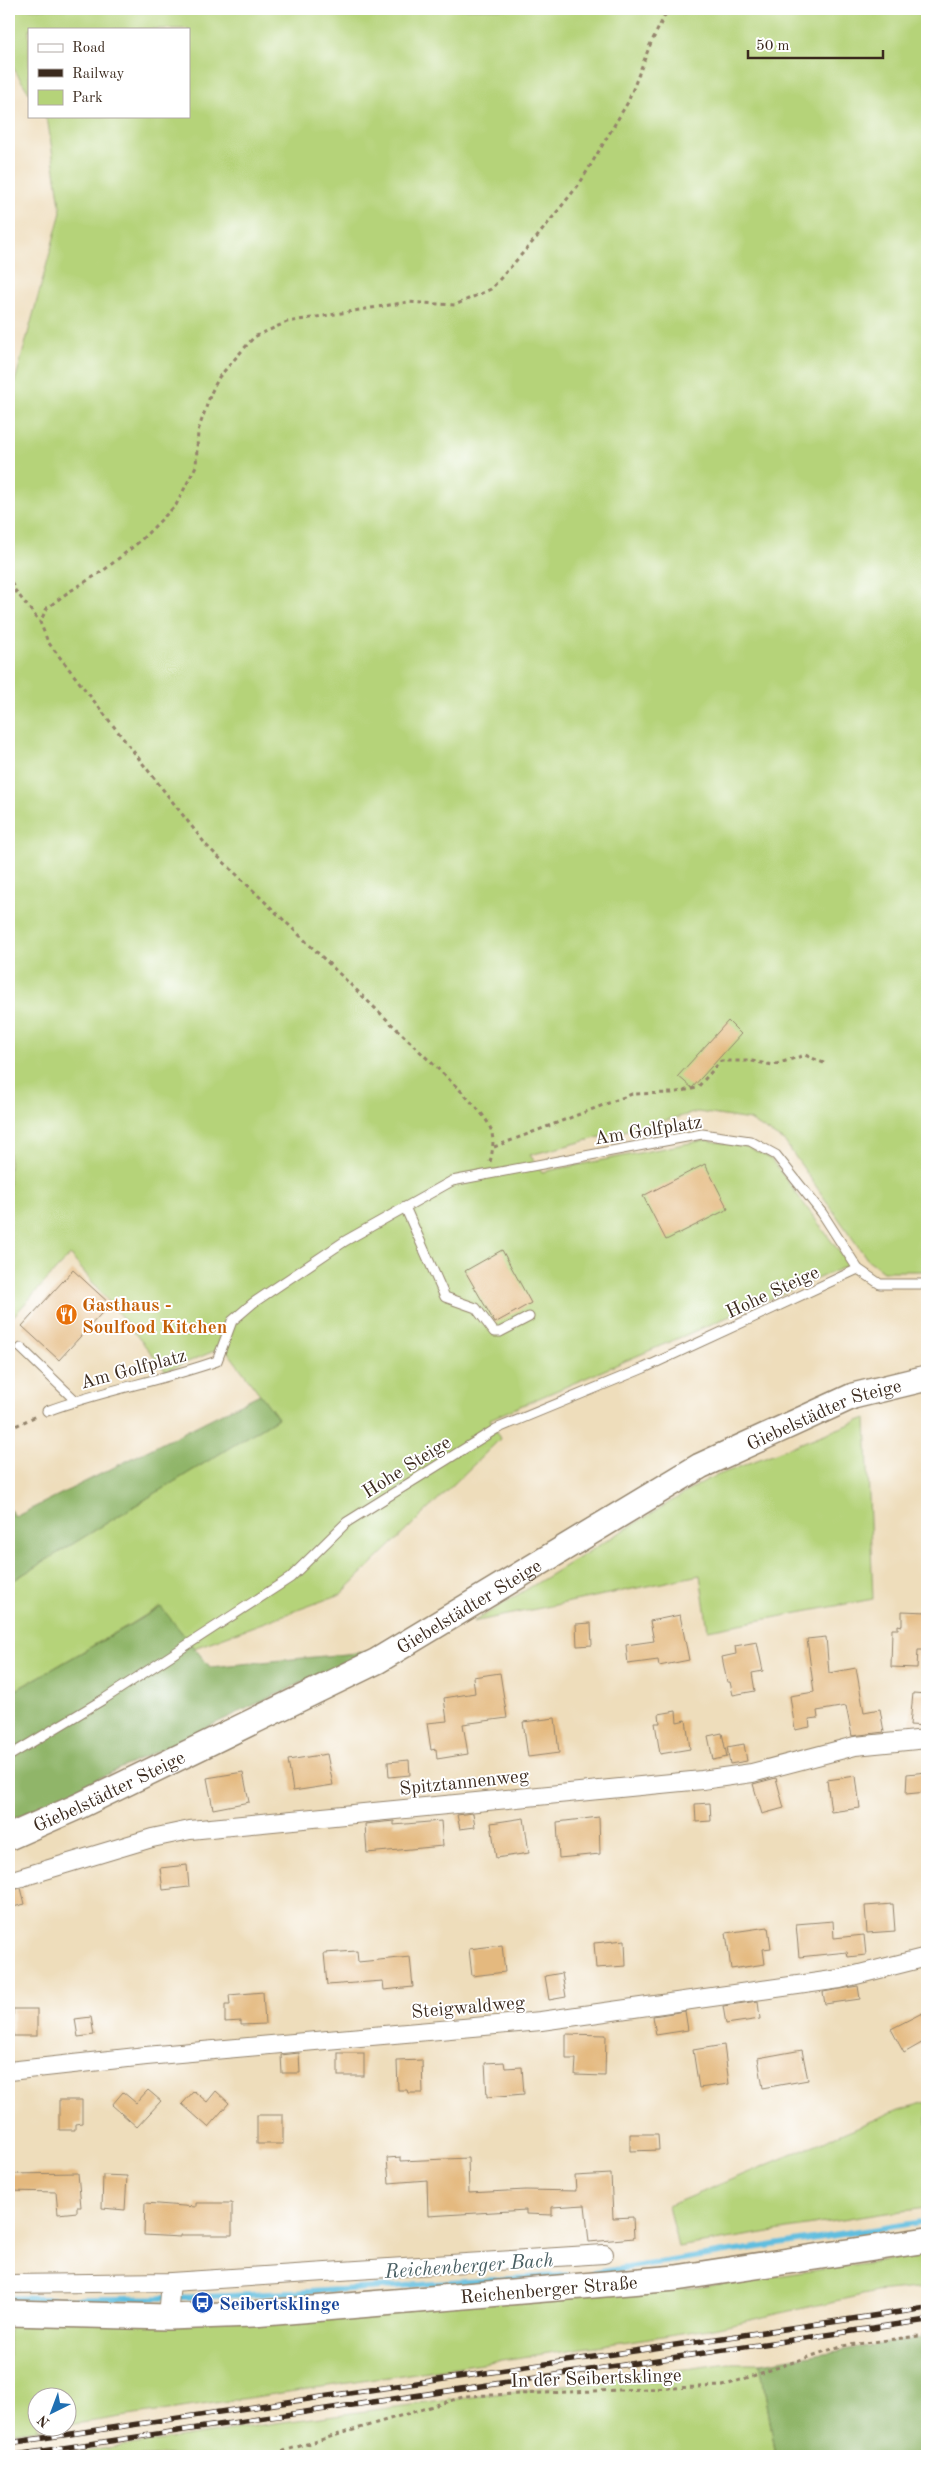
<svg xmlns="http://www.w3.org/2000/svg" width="936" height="2465" font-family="'Old Standard TT',serif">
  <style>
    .green { fill: #b5d379; stroke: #787e4c }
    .forest { fill: #90b569; stroke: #667044 }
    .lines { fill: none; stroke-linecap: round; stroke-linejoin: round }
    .stream { stroke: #61bedf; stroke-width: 5.5 }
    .building { fill: #e4b97f }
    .service-casing { stroke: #94846c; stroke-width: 11 }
    .minor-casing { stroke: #94846c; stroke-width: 20 }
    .secondary-casing { stroke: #94846c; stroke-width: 28 }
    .path { stroke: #94846c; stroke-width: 3; stroke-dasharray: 4 4; stroke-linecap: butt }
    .service { stroke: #fff; stroke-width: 9 }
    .minor { stroke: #fff; stroke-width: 18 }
    .secondary { stroke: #fff; stroke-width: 25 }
    .rail-casing { stroke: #3b2a1e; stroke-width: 5.5 }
    .rail { stroke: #fff; stroke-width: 4; stroke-dasharray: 11; stroke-linecap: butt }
    .labels { text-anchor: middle; stroke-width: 4; stroke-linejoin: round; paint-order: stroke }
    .street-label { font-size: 19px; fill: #3b2a1e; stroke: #fff }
    .food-label { font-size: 19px; font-weight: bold; fill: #c56008; stroke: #fff; text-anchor: start }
    .transit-label { font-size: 19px; font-weight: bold; fill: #164399; stroke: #fff; text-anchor: start }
    .water-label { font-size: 20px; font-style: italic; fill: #485e62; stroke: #fff }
  </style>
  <rect width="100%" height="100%" fill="#fff"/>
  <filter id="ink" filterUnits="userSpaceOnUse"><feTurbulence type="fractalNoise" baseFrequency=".02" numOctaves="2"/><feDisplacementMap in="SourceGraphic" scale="10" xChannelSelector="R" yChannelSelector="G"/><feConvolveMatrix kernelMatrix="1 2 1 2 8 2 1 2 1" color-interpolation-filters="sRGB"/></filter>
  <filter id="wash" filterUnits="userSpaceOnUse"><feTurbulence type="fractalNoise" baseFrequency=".0096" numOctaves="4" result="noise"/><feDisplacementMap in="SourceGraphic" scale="20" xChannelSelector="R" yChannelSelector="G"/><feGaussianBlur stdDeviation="1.12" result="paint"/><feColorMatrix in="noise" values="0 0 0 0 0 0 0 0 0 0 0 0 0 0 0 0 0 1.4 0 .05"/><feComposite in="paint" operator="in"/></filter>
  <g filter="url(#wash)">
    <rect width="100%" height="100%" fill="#edb"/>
    <!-- green -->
    <g class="green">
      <path d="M9,9H927V1271H883L867,1259L785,1142L750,1120L698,1112L530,1155L542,1172L705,1140L748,1147L771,1159L849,1265L490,1419L500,1439L341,1594L194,1648L160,1607L9,1694V1583L278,1418L224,1347L166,1371L70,1255L9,1321V394L14,385L61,212L48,123L44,116H189V29H29V93L9,61Z"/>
      <path d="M866,1418L873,1599L708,1630L700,1575L473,1622L708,1479Z"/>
      <path d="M927,2102V2208L879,2214L678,2247L668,2206L898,2110Z"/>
      <path d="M927,2254V2287L876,2292L709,2329L68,2425V2398H38V2428H48L9,2433V2316L693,2288Z"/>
      <path d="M730,2363H760L776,2456H55L283,2422Z"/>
    </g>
    <!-- forest -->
    <g class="forest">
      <path d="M260,1394L278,1418L9,1583V1508L15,1517Z"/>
      <path d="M161,1607L210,1667L366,1652L9,1821V1694Z"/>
      <path d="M927,2337V2456H776L760,2363Z"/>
    </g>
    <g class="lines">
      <!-- stream -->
      <g class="stream">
        <path d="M593,2273L927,2221"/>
        <path d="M9,2298C193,2303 383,2287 567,2275"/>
      </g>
    </g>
    <g id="blocks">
      <!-- building -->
      <g class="building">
        <path d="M728,1021L741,1034L692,1088L678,1076Z"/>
        <path d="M705,1164L728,1209L666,1240L643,1196Z"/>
        <path d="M502,1250L531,1303L495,1323L465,1271Z"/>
        <path d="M73,1270L110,1304L59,1360L22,1326Z"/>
        <path d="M902,1611L927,1612V1650H918L917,1668L891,1667L892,1629H898V1625L902,1626Z"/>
        <path d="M680,1615L689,1660L659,1666L658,1660L628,1664L626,1645L654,1641L650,1621Z"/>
        <path d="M591,1623L592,1645L577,1646L576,1624Z"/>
        <path d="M826,1637L829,1673L856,1668L864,1712L880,1709L884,1732L852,1736L846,1706L817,1711L818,1718L809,1719L810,1727L795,1730L790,1696L814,1692L807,1639Z"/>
        <path d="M757,1642L763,1671L752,1673L755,1691L733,1695L730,1682H727L722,1657L736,1654L735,1646Z"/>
        <path d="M500,1673L507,1718L463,1724L468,1754L437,1759L436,1749L431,1750L427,1723L447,1721L444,1698L475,1693L473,1677Z"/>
        <path d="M913,1693L926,1694L927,1726L910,1725Z"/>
        <path d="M676,1711L677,1722L686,1720L690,1749L660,1754L655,1723H660L659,1714Z"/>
        <path d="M555,1718L559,1753L528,1757L523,1722Z"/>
        <path d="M722,1733L727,1757L713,1760L708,1736Z"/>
        <path d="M744,1744L747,1761L730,1764L727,1747Z"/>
        <path d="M327,1754L333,1785L293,1791L288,1760Z"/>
        <path d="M409,1760L410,1775L389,1777L388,1762Z"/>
        <path d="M243,1772L249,1802L213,1809L207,1778Z"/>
        <path d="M927,1772V1792L906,1794L907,1774Z"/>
        <path d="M856,1776L860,1808L831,1812L827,1780Z"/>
        <path d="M776,1778L784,1808L762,1814L753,1784Z"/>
        <path d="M710,1803L711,1821L696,1822L695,1804Z"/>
        <path d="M473,1813L475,1827L460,1829L457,1815Z"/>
        <path d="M599,1817L600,1854L559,1858L557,1822Z"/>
        <path d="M524,1818L529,1853L496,1858L491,1823Z"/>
        <path d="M394,1821V1825L441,1821L443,1846L367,1853L365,1824Z"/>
        <path d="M187,1865L189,1887L163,1890L160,1868Z"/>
        <path d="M21,1888L25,1904L9,1908V1891Z"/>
        <path d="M893,1904L895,1931L867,1933L865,1906Z"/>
        <path d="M833,1921L834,1938L864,1935L866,1955L848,1957L847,1952L799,1957L796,1924Z"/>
        <path d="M768,1927L771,1948L763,1949L765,1964L731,1969L726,1933Z"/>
        <path d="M625,1940L626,1966L596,1968L594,1943Z"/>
        <path d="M502,1945L505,1972L472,1976L469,1949Z"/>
        <path d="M357,1951L358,1962L410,1957L413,1987L384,1990L383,1981L327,1985L324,1953Z"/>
        <path d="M562,1973L566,1997L549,2000L545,1976Z"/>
        <path d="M858,1986L860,1999L825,2004L823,1992Z"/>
        <path d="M263,1992L265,2024L241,2025V2021L225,2022V2005H230L229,1995Z"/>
        <path d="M758,2001L760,2019L726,2024L723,2006Z"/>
        <rect x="13" y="2009" width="24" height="27"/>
        <path d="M685,2011L688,2030L656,2035L653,2016Z"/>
        <path d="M922,2013L927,2023V2040L904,2053L891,2029Z"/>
        <path d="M91,2017L94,2035L78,2037L75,2019Z"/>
        <path d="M566,2034L606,2035L605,2076L575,2075L576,2059H566Z"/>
        <path d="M724,2045L729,2084L699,2088L693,2050Z"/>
        <path d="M802,2050L808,2080L763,2088L758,2058Z"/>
        <path d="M299,2053L300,2073H282L281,2055Z"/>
        <rect x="338" y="2053" width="26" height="23"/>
        <path d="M422,2060L423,2093H408L407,2090H398L397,2061Z"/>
        <path d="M504,2062L505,2068L522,2067L524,2094L487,2097L485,2063Z"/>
        <path d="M148,2090L161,2101L137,2127L112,2105L123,2092L136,2103Z"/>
        <path d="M194,2091L207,2102L216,2091L229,2103L208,2127L182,2104Z"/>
        <path d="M59,2100H82V2123L75,2124V2130H59Z"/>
        <rect x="257" y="2115" width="26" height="29"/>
        <path d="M630,2134H658L659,2150L630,2151Z"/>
        <path d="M401,2157V2161L468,2158L469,2193L526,2190L576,2191L575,2176L611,2174L613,2218L633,2217L634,2238L589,2242L585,2205L552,2207V2215L526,2214V2210L428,2216L427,2180L389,2183L387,2158Z"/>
        <path d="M78,2173L81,2207H77V2212L58,2214L56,2192L9,2191V2174Z"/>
        <path d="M103,2175L127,2176L125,2210L102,2208Z"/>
        <path d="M145,2203L196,2207V2203H232V2235H180V2237L144,2235Z"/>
      </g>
    </g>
  </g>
  <g filter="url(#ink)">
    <use href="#blocks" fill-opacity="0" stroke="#94846c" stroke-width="1"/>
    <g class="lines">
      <defs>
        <g id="service">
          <path d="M405,1207L445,1297L476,1308L494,1332H500L529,1317"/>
          <path d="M21,1348L75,1400"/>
          <path d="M47,1411C103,1390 161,1381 217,1361L232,1321L253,1303L345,1241L452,1181L702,1134L750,1141L776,1155L822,1213L858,1269L880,1284H927"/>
          <path d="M9,1756L104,1699L290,1578L347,1522L496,1429L644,1368L858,1269"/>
        </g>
        <g id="minor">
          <path d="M9,1881L152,1838L190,1830L702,1780L752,1773L855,1746L927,1739"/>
          <path d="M9,2071L146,2056L541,2021L840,1979L927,1957"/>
          <path d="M9,2284L171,2282L604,2254"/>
          <path d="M168,2317L171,2282"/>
        </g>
        <g id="secondary">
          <path id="s1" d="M9,1837L77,1807L377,1661L700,1466L853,1396L927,1378"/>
          <path id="s2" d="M9,2313L168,2317L253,2314L676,2278L927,2240"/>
        </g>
      </defs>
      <!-- service casing -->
      <use href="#service" class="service-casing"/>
      <!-- minor casing -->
      <use href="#minor" class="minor-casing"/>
      <!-- secondary casing -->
      <use href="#secondary" class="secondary-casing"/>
      <!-- path -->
      <g class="path">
        <path d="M9,575L14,589L40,622"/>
        <path d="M494,1147L632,1094L672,1093L697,1088L721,1061H752L773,1065L805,1055L826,1064"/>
        <path d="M490,1162C499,1127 486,1119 464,1094L207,846L48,642L40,622L47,608L67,593L103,571L140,541L176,505L196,466L198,431L211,393L219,377L254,337L287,322L408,302L455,305L491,289L537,237L580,183L628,102L650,45L668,9"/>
        <path d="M9,1429L36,1416"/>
        <path d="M267,2456L466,2396L723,2386L841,2346L927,2335"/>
      </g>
      <!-- service -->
      <use href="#service" class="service"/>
      <!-- minor -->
      <use href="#minor" class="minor"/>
      <!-- secondary -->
      <use href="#secondary" class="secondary"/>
      <defs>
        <g id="rail">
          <path d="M9,2443L927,2308"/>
          <path d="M9,2456L927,2320"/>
        </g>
      </defs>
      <!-- rail casing -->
      <use href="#rail" class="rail-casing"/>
      <!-- rail -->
      <use href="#rail" class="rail"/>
    </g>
  </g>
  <!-- icons -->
  <defs>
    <symbol id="restaurant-disc" viewBox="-11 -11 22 22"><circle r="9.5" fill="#e8710a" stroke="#fff"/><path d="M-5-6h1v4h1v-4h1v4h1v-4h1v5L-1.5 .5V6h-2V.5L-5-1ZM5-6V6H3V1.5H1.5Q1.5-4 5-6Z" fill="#fff"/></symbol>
    <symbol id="bus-disc" viewBox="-11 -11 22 22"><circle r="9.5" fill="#1a4fb4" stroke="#fff"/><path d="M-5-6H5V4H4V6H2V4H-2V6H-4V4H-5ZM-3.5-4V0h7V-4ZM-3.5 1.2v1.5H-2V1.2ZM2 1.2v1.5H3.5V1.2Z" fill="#fff"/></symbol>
  </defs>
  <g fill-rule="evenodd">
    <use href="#restaurant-disc" x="54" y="1302" width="25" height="25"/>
    <use href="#bus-disc" x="190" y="2290" width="25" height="25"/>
  </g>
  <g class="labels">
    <!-- street labels -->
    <g class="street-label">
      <text transform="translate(648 1129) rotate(-9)" y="7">Am Golfplatz</text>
      <text transform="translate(772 1291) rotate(-25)" y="7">Hohe Steige</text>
      <text transform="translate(133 1368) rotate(-15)" y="7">Am Golfplatz</text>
      <text dy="7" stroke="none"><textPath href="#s1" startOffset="920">Giebelstädter Steige</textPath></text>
      <text transform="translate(406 1466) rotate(-32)" y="7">Hohe Steige</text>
      <text dy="7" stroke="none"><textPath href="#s1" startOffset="515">Giebelstädter Steige</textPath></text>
      <text transform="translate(464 1781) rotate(-6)" y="7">Spitztannenweg</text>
      <text dy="7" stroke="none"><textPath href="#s1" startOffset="110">Giebelstädter Steige</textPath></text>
      <text transform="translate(468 2006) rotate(-5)" y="7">Steigwaldweg</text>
      <text dy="7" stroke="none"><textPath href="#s2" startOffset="541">Reichenberger Straße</textPath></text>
      <text transform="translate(596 2377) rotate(-2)" y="7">In der Seibertsklinge</text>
    </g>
    <!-- food labels -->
    <g class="food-label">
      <text x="82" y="1311">Gasthaus -<tspan x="82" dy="22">Soulfood Kitchen</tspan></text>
    </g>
    <!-- transit labels -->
    <g class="transit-label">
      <text x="219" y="2310">Seibertsklinge</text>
    </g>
    <!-- water labels -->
    <g class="water-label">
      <text transform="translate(469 2265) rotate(-4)" y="7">Reichenberger Bach</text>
    </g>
  </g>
  <!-- margin -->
  <rect width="936" height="2465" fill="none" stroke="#fff" stroke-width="30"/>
  <!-- legend -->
  <rect x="28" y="28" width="162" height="90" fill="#ffffff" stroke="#b1aaa5"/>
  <rect x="38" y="44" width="25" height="8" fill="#ffffff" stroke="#b1aaa5"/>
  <text x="72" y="52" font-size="15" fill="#3b2a1e">Road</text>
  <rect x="38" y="69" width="25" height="8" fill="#3b2a1e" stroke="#b1aaa5"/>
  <text x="72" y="78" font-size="15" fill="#3b2a1e">Railway</text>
  <rect x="38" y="90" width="25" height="15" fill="#b5d379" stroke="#b1aaa5"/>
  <text x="72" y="102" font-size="15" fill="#3b2a1e">Park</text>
  <!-- north arrow -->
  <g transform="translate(52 2412) rotate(222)"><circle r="24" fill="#ffffff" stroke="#b1aaa5"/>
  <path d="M0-4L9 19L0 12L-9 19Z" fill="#1f6fb2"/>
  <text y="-8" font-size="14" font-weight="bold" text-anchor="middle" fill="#3b2a1e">N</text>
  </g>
  <!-- scale -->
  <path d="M748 50v8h135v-8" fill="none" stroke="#3b2a1e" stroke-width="2.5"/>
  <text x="756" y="50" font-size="15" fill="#3b2a1e" stroke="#ffffff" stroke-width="4" paint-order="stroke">50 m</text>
</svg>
